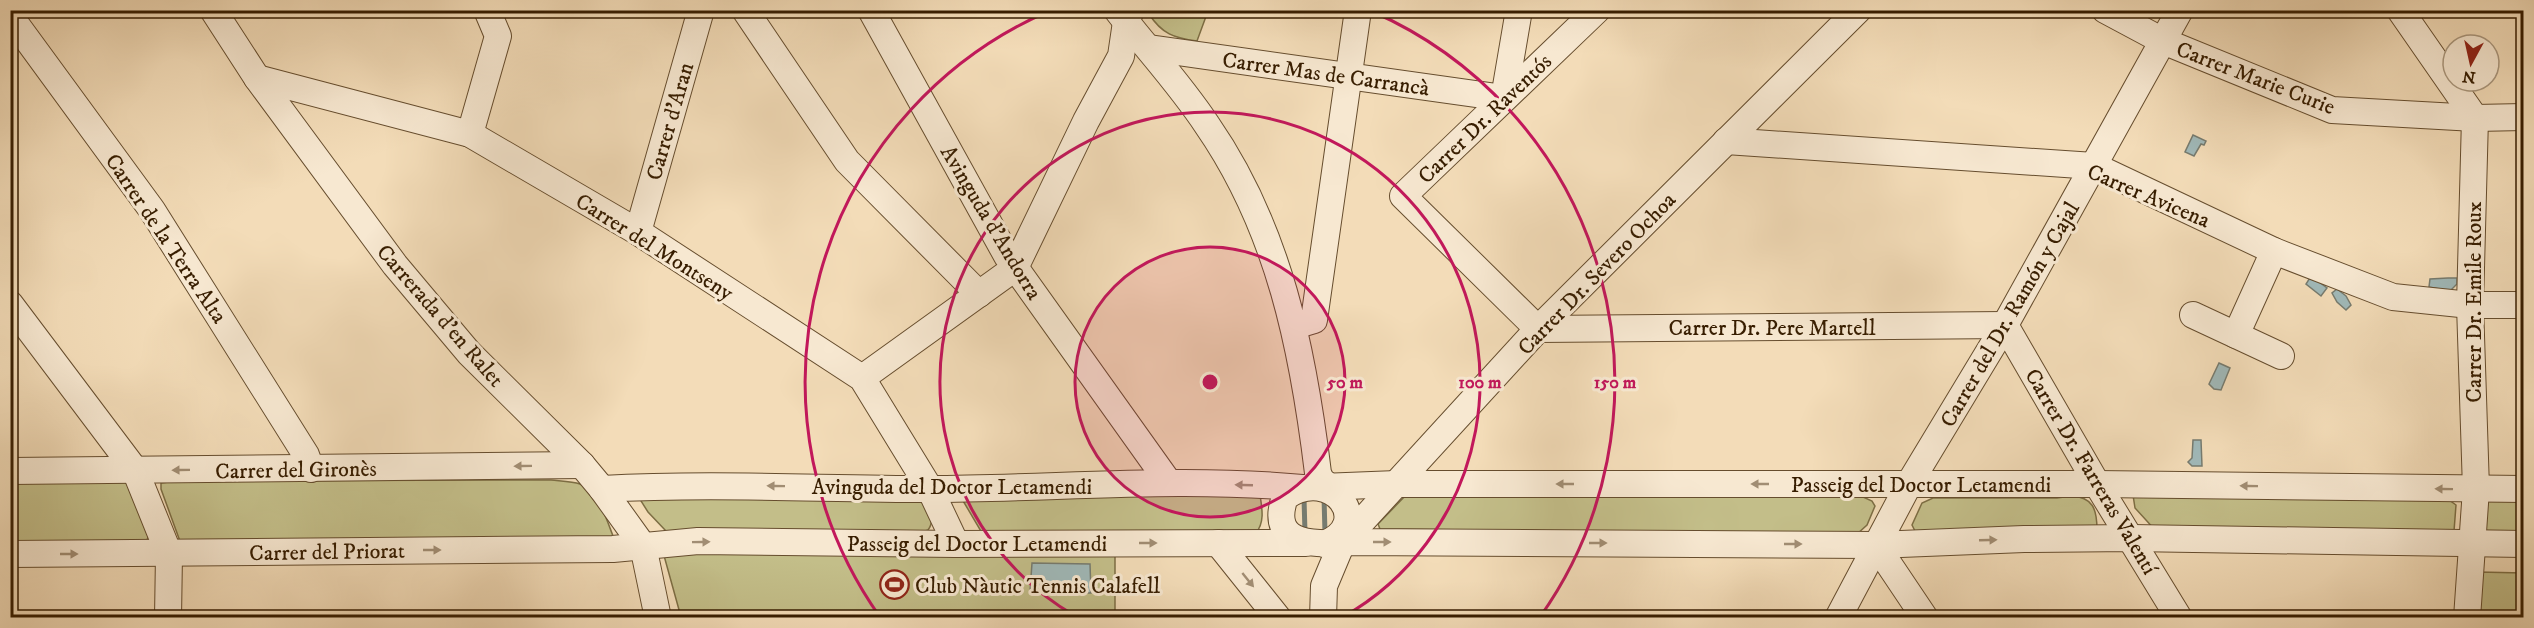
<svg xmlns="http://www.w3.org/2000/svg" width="2534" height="628" font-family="'IM FELL DW Pica',serif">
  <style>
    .green { fill: #c3be89; stroke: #7d6e44; stroke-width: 1.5 }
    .water { fill: #a0b9b9; stroke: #767b6f; stroke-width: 1.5 }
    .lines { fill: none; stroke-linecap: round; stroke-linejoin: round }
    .stream { stroke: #767b6f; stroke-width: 5 }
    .minor-casing { stroke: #664d2e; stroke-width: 28 }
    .minor { stroke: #f7e8d1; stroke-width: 26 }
    .oneway { fill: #a18d73 }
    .ring { fill: none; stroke: #c2185b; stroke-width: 3 }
    .labels { text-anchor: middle; stroke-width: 6; stroke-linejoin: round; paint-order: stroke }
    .street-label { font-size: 22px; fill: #371d00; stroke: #f7e8d1 }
    .poi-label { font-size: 22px; fill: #371d00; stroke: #f7e8d1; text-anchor: start }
    .centre { fill: #c2185b; stroke: #f7e8d1; stroke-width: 3 }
    .ring-label { font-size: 18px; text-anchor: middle; font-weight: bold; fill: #c2185b; stroke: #f7e8d1; stroke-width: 6; stroke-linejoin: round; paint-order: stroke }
  </style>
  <rect width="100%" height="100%" fill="#f3dcb8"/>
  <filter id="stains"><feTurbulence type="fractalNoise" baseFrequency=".00333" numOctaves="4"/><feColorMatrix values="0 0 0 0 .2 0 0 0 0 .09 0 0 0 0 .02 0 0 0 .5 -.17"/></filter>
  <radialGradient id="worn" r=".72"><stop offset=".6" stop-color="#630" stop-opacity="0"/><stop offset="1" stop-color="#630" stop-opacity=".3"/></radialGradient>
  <!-- green -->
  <g class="green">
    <path d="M1149,11L1150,10L1208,11L1197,41C1174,38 1162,34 1149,14Z"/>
    <path d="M551,480C560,481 572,481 580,484C599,493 606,518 613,536L605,540L181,544L161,489V483L176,481Z"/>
    <path d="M126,481L150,533L146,542L11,547L10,482Z"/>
    <path d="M968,493L1260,495C1262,508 1265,522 1256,533H982L962,499Z"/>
    <path d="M1407,494L1861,496L1872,501L1875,506L1867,525L1857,534L1380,529L1378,524Z"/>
    <path d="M643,495L923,497C928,508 936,520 928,530L922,532L666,531L648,512L641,501Z"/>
    <path d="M2133,495L2449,500L2456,505L2454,531H2156L2135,508Z"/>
    <path d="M2071,496C2093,497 2097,509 2097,530L1915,531L1912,525L1922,503L1933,498H2057Z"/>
    <path d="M2523,497V537L2488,532L2484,527L2486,501Z"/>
    <path d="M663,552L1115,553V617H681Z"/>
    <path d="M2478,572L2523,573V617L2478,618Z"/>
  </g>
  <!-- water -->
  <g class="water">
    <path d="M2193,135L2206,141L2204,145L2201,144L2194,156L2185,152Z"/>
    <path d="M2311,276L2327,288L2321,296L2306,284Z"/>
    <path d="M2448,278H2457V284L2450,291L2429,287L2430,279Z"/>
    <path d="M2337,289L2346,296L2351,305L2346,310L2337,302L2332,293Z"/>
    <path d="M2219,363L2230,368L2221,390L2214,389L2209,384Z"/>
    <path d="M2193,440H2201L2202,466H2192L2188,462L2192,458Z"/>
    <path d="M1032,563L1090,564L1091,593L1030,592Z"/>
  </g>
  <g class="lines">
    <!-- stream -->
    <g class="stream">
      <path d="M1324,497L1325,533"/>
      <path d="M1304,498L1305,533"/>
    </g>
    <defs>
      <g id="minor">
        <path d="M213,10L257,78L395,265L469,353L582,465L602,489L643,546L658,618"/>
        <path d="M745,10L847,161L979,294"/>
        <path d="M871,10L1007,256L1169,483"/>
        <path d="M1117,10C1147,49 1180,84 1207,125C1279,229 1303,349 1318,473L1321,480L1339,495"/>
        <path d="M1597,10L1403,196L1538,329L2005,325L2097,484L2179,618"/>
        <path d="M2105,10L2163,41L2332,110L2475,118L2524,117"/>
        <path d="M2400,10L2475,118L2470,305L2476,489L2467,618"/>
        <path d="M10,16L152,210L306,455L311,469"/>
        <path d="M1149,48L1504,98L1519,10"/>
        <path d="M257,78L470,134L638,232L862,378L930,489L956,544"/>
        <path d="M470,134L498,36L487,10"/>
        <path d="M1726,141L2094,166L2274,251L2393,297L2470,305H2524"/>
        <path d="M638,232L701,10"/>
        <path d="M10,304L135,470L169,554L168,618"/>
        <path d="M2193,315L2281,356"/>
        <path d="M1294,326L1314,320L1358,10"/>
        <path d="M2236,335L2274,251"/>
        <path d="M862,378L1015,268L1086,121L1121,56L1126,22L1129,15"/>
        <path d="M10,471L582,465"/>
        <path d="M1321,487L1397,484H2097L2524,489"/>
        <path d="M602,489C711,483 820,489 929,489C1053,489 1178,476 1302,488"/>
        <path d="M1218,543L1278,618"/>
        <path d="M1342,543L1538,329L1858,10"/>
        <path d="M1324,544C1376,524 1332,464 1285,497C1267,548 1319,545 1353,542L1876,545L2024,539L2131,538L2524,544"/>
        <path d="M1876,545L1925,618"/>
        <path d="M10,554L613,549L698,541L956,544L1306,543"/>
        <path d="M1323,618L1324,586L1342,543L1345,529"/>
        <path d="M1838,618L1909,484L2005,325L2180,10"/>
      </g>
    </defs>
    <!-- minor casing -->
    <use href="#minor" class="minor-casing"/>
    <!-- minor -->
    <use href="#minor" class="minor"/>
  </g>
  <!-- one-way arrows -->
  <defs><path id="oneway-solid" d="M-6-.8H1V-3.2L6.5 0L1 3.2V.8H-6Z" transform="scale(1.5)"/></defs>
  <g class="oneway">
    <use href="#oneway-solid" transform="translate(523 466) rotate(179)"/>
    <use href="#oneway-solid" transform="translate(181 470) rotate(179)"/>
    <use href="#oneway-solid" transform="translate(1565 484) rotate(180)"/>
    <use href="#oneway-solid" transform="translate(1760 484) rotate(180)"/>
    <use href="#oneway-solid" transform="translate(1244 485) rotate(-178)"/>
    <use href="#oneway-solid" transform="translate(776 486) rotate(-179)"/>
    <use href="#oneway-solid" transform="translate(2249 486) rotate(-179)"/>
    <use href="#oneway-solid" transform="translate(2444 489) rotate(-179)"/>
    <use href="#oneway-solid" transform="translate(1988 540) rotate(-2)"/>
    <use href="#oneway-solid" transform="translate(701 542) rotate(-1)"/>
    <use href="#oneway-solid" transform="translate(1382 542)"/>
    <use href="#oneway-solid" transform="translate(1148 543)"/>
    <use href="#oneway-solid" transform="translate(1598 543)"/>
    <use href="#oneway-solid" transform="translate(1793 544)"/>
    <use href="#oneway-solid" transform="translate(432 550)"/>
    <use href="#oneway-solid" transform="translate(69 554)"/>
    <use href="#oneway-solid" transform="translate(1248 580) rotate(51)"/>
  </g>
  <!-- distance rings -->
  <circle cx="1210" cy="382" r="135" fill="#c2185b" fill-opacity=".12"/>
  <g class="ring">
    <circle cx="1210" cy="382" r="135"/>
    <path d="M1077 617A270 270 0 1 1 1343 617"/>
    <path d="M880 617A405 405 0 0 1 1049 11M1371 11A405 405 0 0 1 1540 617"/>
  </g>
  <!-- icons -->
  <defs>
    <symbol id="stadium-ring" viewBox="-11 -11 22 22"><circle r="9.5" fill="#f7e8d1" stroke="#8f2418" stroke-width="1.5"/><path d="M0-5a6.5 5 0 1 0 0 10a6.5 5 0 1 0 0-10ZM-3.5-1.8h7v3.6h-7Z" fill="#8f2418"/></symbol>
  </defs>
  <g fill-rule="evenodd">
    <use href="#stadium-ring" x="878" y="568" width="33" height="33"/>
  </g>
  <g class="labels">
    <!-- street labels -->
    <g class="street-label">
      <text transform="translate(1326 73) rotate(8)" y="8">Carrer Mas de Carrancà</text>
      <text transform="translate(2256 77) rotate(21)" y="8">Carrer Marie Curie</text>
      <text transform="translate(1484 118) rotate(-44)" y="8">Carrer Dr. Raventós</text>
      <text transform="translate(669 121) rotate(-74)" y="8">Carrer d'Aran</text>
      <text transform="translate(2149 195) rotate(23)" y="8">Carrer Avicena</text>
      <text transform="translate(992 222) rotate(59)" y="8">Avinguda d'Andorra</text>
      <text transform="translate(167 238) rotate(56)" y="8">Carrer de la Terra Alta</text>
      <text transform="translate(655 246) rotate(32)" y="8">Carrer del Montseny</text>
      <text transform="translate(1596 273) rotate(-46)" y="8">Carrer Dr. Severo Ochoa</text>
      <text transform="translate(2473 302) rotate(-90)" y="8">Carrer Dr. Emile Roux</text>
      <text transform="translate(2009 314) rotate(-60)" y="8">Carrer del Dr. Ramón y Cajal</text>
      <text transform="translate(441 315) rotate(49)" y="8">Carrerada d'en Ralet</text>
      <text x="1772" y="335">Carrer Dr. Pere Martell</text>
      <text transform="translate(296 469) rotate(-1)" y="8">Carrer del Gironès</text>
      <text transform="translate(2092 471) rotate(59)" y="8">Carrer Dr. Farreras Valentí</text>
      <text x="1921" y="492">Passeig del Doctor Letamendi</text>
      <text x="952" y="494">Avinguda del Doctor Letamendi</text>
      <text x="977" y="551">Passeig del Doctor Letamendi</text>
      <text transform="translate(327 551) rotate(-1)" y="8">Carrer del Priorat</text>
    </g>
    <!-- poi labels -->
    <g class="poi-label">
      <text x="915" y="593">Club Nàutic Tennis Calafell</text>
    </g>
  </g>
  <circle cx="1210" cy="382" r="9" class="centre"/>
  <g class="ring-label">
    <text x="1345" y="388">50 m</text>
    <text x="1480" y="388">100 m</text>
    <text x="1615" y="388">150 m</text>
  </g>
  <!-- margin -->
  <rect width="2534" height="628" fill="none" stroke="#f3dcb8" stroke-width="36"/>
  <rect x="12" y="12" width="2510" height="604" fill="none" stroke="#371d00" stroke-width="3"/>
  <rect x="18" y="18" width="2498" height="592" fill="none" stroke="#371d00" stroke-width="1.5"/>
  <!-- north arrow -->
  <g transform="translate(2471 63) rotate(188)"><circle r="28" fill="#f7e8d1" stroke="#aa977d" stroke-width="1.5"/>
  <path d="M0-4.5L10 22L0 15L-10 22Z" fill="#8f2418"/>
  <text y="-9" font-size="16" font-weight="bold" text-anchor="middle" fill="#371d00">N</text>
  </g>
  <rect width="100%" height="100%" filter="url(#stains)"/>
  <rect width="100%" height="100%" fill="url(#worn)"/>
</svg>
